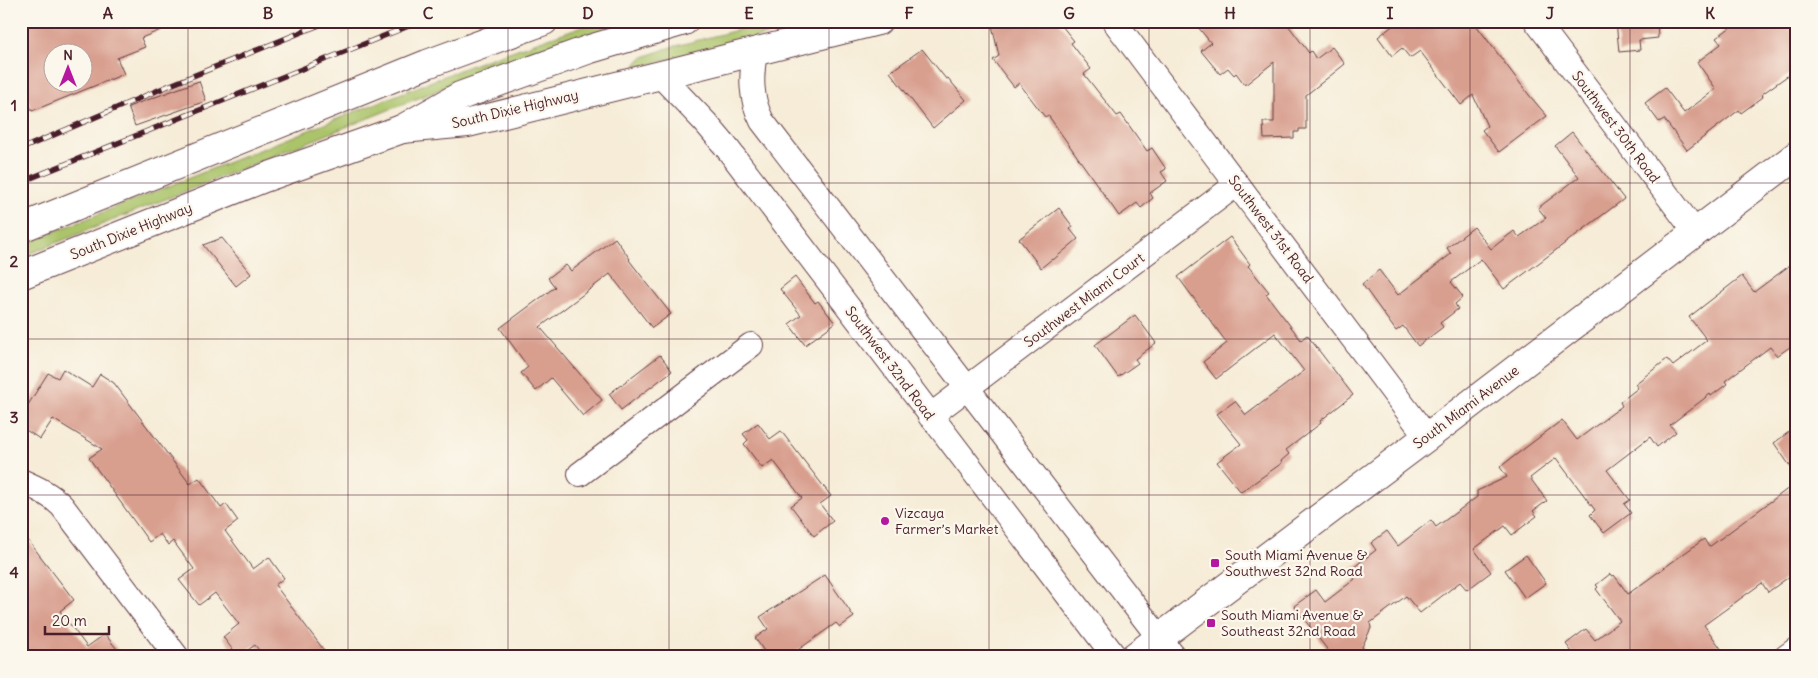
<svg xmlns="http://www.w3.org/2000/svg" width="1818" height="678" font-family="Delius,sans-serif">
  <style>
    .green { fill: #abc46a; stroke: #7a724a }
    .building { fill: #d89e8e; fill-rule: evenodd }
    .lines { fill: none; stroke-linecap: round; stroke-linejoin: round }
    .minor-casing { stroke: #643e45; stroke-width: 26 }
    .major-casing { stroke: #643e45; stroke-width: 30 }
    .highway-casing { stroke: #643e45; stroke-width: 30 }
    .minor { stroke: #fff; stroke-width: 24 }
    .major { stroke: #fff; stroke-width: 28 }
    .highway { stroke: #fff; stroke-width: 28 }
    .rail-casing { stroke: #4a1f2b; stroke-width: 5.5 }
    .rail { stroke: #fbf7ec; stroke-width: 4; stroke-dasharray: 11; stroke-linecap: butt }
    .grid { fill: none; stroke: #4a1f2b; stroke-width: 1; stroke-opacity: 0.55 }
    .poi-dot { fill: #b5179e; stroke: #fbf7ec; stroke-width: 2 }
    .labels { text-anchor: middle; stroke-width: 4.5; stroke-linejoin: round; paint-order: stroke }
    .street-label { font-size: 14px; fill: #4a1f2b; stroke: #fbf7ec }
    .poi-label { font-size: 14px; fill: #4a1f2b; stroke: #fbf7ec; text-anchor: start }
    .neatline { fill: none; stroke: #4a1f2b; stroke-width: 2 }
    .grid-label { font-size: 16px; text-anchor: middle; font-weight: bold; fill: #4a1f2b }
  </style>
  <rect width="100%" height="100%" fill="#fbf7ec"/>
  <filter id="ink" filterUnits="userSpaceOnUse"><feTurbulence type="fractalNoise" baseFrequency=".02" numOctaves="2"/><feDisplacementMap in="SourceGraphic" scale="10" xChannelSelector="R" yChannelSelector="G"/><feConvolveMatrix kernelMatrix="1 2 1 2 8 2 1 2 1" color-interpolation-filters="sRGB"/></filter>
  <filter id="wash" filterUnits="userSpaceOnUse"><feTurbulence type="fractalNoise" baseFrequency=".0096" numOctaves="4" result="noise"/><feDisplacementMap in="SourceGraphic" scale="20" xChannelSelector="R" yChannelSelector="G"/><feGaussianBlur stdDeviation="1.12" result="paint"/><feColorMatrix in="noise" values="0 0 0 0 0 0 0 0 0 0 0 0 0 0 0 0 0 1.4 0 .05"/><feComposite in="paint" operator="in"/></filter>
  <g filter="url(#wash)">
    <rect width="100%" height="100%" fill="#f6ecd7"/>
    <!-- green -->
    <g class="green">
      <path d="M597,21H631L491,69L21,257V245L472,65Z"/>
      <path d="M772,21H821L644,66L635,65L641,58L668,48Z"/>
    </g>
    <g id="blocks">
      <!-- building -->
      <g class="building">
        <path d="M21,21H181V22L141,38L145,47L117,58L124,74L32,111L21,83ZM52,52H82V82H52Z"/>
        <path d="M991,21H1058L1074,41L1071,43L1091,69L1084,74L1117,116L1121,114L1147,151L1152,148L1166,169L1161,172L1167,181L1150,193L1153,198L1141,208L1137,203L1119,216L1048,115L1045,117L1019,83L1014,87L993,60L999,56Z"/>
        <path d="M1193,21H1285L1309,53L1311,51L1316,59L1332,47L1345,64L1306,95V129H1299V132H1294V138L1264,139L1263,122H1274V62L1245,85L1236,73L1234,75L1228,68L1220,74L1201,51L1211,43Z"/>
        <path d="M1399,21H1473L1529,95L1547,116L1499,152L1482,130L1487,126L1473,95L1461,105L1420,51L1410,58L1402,48L1392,56L1378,37Z"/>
        <path d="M1616,21H1657L1658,38L1639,40L1640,50L1619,52Z"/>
        <path d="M1739,21H1797V69L1762,94L1763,97L1741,113L1739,110L1687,150L1664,119L1659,122L1645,103L1665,88L1684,113L1716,89L1697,62L1721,44L1716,38Z"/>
        <path d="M922,49L946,79L948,78L966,100L933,128L890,72Z"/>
        <path d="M199,81L206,101L135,126L128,107Z"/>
        <path d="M1572,132L1624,199L1504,289L1481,259L1451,282L1463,297L1455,304L1458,309L1440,323L1443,327L1418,346L1403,326L1396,331L1362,284L1379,270L1398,295L1451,254L1447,248L1474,227L1491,249L1514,231L1519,237L1546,218L1538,208L1579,177L1555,146Z"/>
        <path d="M1059,208L1073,227L1070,229L1078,239L1053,260L1052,259L1041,268L1019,239Z"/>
        <path d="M1230,237L1250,264L1248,266L1269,292L1266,294L1301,340L1307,335L1353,395L1320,421L1321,423L1286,450L1289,454L1281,461L1282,463L1241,492L1217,462L1241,444L1217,414L1235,401L1246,415L1304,371L1275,333L1216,379L1203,362L1227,343L1178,277Z"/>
        <path d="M222,238L251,274L236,286L203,245Z"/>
        <path d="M615,238L630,259L629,260L671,314L652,328L610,274L540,327L602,400L583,416L551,378L536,391L521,373L528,367L500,328L555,287L548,278L566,265L571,271Z"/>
        <path d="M1797,260V342L1777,356L1770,347L1725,381L1727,384L1711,396L1710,394L1670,425L1676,432L1657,447L1650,437L1607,470L1630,500L1624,504L1631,513L1604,533L1590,515L1595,510L1556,458L1530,478L1547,501L1533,511L1537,516L1512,535L1505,526L1474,549L1491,572L1467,590L1460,582L1420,613L1406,596L1370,623L1371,628L1362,647L1369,657H1333L1294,606L1316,590L1325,602L1355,579L1349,571L1376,550L1371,543L1387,531L1398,546L1431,520L1436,527L1477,497V491L1507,477L1500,467L1562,420L1577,440L1622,406L1620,402L1638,388L1635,384L1667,359L1673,366L1707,340L1689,317L1742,276L1754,292Z"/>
        <path d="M795,277L815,303L818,301L835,323L805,345L789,324L801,315L780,289Z"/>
        <path d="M1135,315L1156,343L1135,359L1138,363L1118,377L1095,345Z"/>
        <path d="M660,355L672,371L621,410L609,394Z"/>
        <path d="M63,369L92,387L100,374L114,383L190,484L199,478L221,508L226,504L238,521L225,531L253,569L269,557L284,578L275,585L329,657H264L255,645L238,657L223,637L239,624L215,593L199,605L179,580L194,569L173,541L168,545L160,534L149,542L89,458L102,449L53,419L40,439L21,427V416L48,373L58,378Z"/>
        <path d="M758,423L770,439L781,431L831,496L820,504L833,521L814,536L791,506L802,498L773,460L762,468L744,444L748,440L743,434Z"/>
        <path d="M1797,426V476L1774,443Z"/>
        <path d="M1797,482V571L1768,592L1762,583L1704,625L1727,657H1572L1574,655L1566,644L1586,629L1595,640L1620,621L1596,589L1598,587L1596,585L1610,574L1612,576L1614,575L1628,594L1704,539L1709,547Z"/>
        <path d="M21,531L74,600L60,611L87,647L105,634L123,657H29L21,646Z"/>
        <path d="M1526,555L1546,583L1525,598L1505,570Z"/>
        <path d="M825,575L854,617L840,627L836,623L788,657H768L755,638L768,629L760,617Z"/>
      </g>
    </g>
  </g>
  <g filter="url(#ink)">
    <use href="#blocks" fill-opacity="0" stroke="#643e45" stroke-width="1"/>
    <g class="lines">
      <defs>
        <g id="minor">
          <path d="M1114,21L1427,437"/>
          <path d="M1536,21L1696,233"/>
          <path d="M755,52C751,76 750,98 762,121L1174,657"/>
          <path d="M660,75L705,122L727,148L1115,657"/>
          <path d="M930,416L1237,184"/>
          <path d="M580,474L751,345"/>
          <path d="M21,481C37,488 50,494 62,506L177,657"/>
          <path d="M1786,657L1797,649"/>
        </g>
        <g id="major">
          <path d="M402,129L468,123L878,21"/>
          <path d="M1134,657L1427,437L1797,155"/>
        </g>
        <g id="highway">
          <path d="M21,228L427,64L544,21"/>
          <path d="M21,275L264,178L402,129L460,96L590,49L684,21"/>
        </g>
      </defs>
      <!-- minor casing -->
      <use href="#minor" class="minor-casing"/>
      <!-- major casing -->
      <use href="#major" class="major-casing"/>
      <!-- highway casing -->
      <use href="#highway" class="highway-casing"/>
      <!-- minor -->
      <use href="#minor" class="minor"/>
      <!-- major -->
      <use href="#major" class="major"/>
      <!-- highway -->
      <use href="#highway" class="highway"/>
      <defs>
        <g id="rail">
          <path d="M21,149L168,86L329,21"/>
          <path d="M21,182L421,21"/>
        </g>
      </defs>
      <!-- rail casing -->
      <use href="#rail" class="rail-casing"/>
      <!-- rail -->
      <use href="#rail" class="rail"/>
    </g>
  </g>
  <!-- grid -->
  <path class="grid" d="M188,21V657M348,21V657M508,21V657M669,21V657M829,21V657M989,21V657M1149,21V657M1310,21V657M1470,21V657M1630,21V657M21,183H1797M21,339H1797M21,495H1797"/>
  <!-- markers -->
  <g class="poi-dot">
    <circle cx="885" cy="521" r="5"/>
    <rect x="1210" y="558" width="10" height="10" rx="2.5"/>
    <rect x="1206" y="618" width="10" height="10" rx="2.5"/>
  </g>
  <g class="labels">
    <!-- street labels -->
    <g class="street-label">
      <text transform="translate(515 109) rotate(-13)" y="5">South Dixie Highway</text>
      <text transform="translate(1616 127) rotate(53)" y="5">Southwest 30th Road</text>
      <text transform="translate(1271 229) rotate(53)" y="5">Southwest 31st Road</text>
      <text transform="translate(131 231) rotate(-22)" y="5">South Dixie Highway</text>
      <text transform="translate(1084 300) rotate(-37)" y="5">Southwest Miami Court</text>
      <text transform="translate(890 363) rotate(53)" y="5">Southwest 32nd Road</text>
      <text transform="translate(1466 407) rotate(-37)" y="5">South Miami Avenue</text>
    </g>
    <!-- poi labels -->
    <g class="poi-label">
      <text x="895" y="518">Vizcaya<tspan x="895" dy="16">Farmer’s Market</tspan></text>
      <text x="1225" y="560">South Miami Avenue &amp;<tspan x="1225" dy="16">Southwest 32nd Road</tspan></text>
      <text x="1221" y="620">South Miami Avenue &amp;<tspan x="1221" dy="16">Southeast 32nd Road</tspan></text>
    </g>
  </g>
  <!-- margin -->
  <rect width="1818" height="678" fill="none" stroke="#fbf7ec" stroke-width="55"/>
  <!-- north arrow -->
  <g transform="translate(68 68)"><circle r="24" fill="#fbf7ec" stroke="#b4a19f"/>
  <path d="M0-4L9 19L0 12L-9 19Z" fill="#b5179e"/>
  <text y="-8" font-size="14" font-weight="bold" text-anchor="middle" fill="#4a1f2b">N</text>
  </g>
  <!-- scale -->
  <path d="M45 626v8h64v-8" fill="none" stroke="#4a1f2b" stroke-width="2.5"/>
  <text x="52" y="626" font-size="15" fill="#4a1f2b" stroke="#fbf7ec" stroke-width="4" paint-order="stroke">20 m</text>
  <rect x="28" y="28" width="1762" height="622" class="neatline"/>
  <g class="grid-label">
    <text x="108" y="19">A</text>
    <text x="268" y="19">B</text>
    <text x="428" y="19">C</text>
    <text x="588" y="19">D</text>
    <text x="749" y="19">E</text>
    <text x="909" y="19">F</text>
    <text x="1069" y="19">G</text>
    <text x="1230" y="19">H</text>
    <text x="1390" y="19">I</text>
    <text x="1550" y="19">J</text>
    <text x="1710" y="19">K</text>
    <text x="14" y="111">1</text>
    <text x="14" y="267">2</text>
    <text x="14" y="423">3</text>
    <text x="14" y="578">4</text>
  </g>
</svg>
